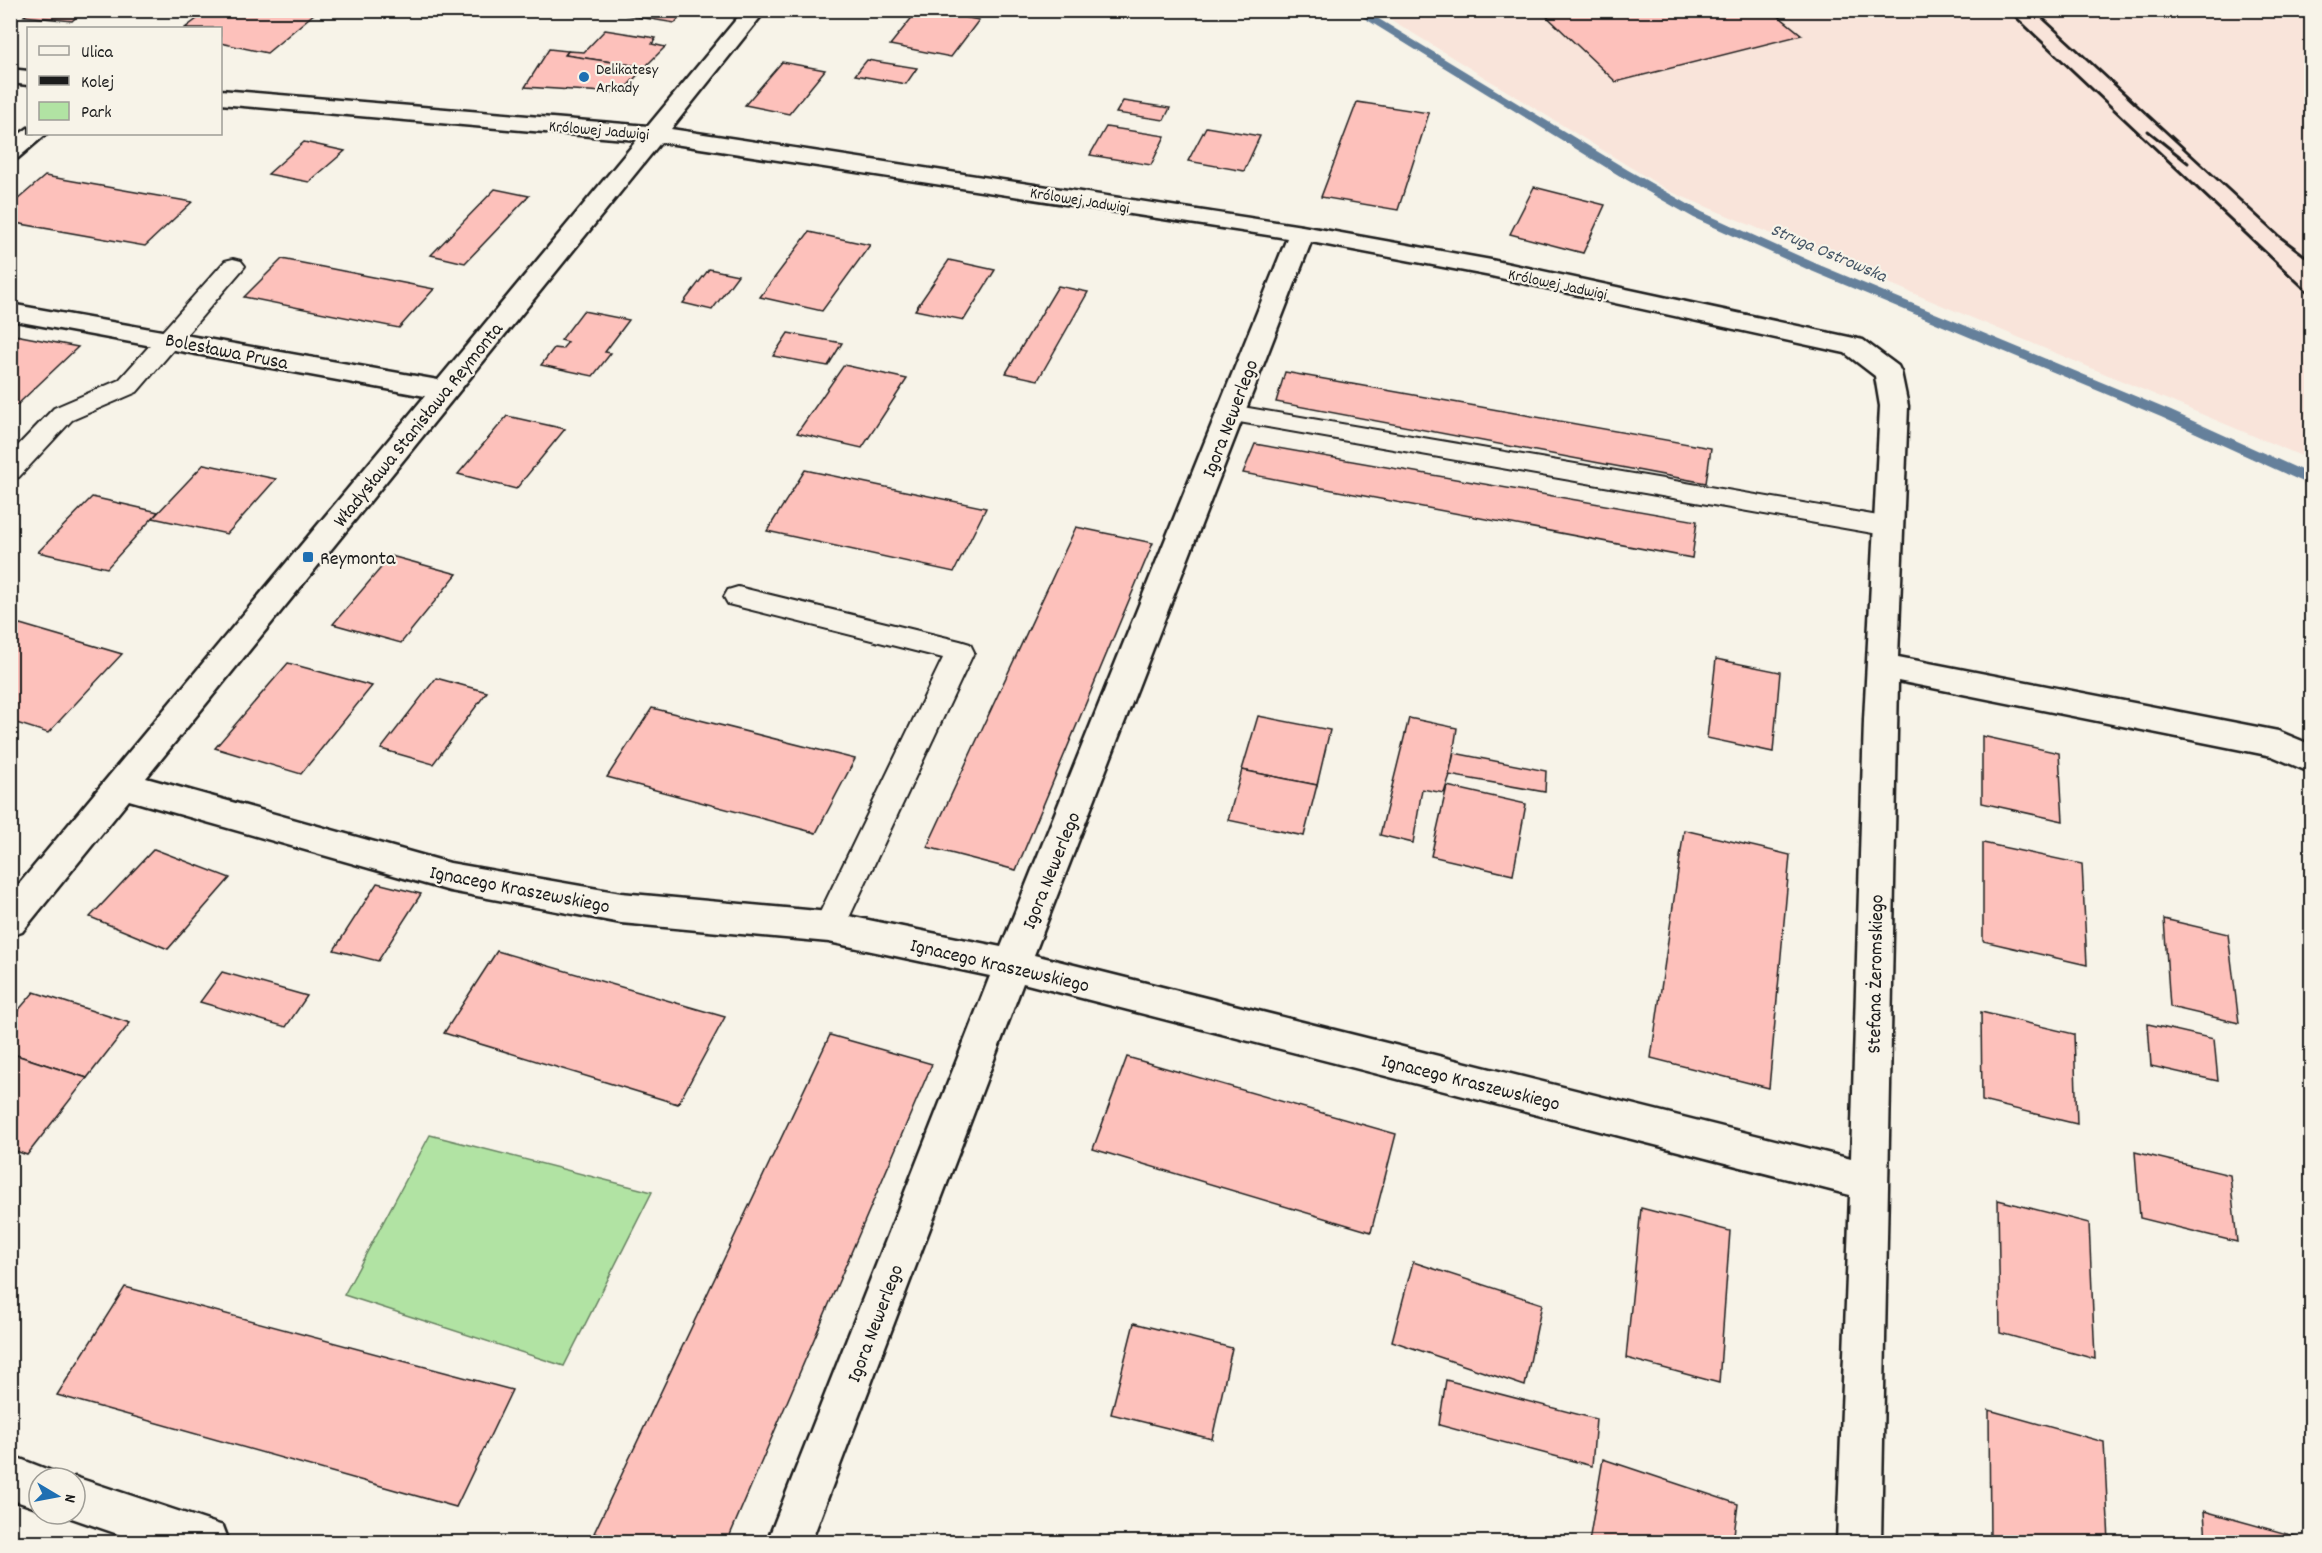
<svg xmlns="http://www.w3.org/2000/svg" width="2322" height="1553" font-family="Dekko,sans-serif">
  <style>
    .built { fill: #f9e4da }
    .green { fill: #b1e3a3; stroke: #668060; stroke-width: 1.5 }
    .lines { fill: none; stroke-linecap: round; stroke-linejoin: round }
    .stream { fill: #65809b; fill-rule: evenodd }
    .building { fill: #fdc1bb; stroke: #1c1c1c; stroke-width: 1.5 }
    .service-casing { stroke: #1c1c1c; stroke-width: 4 }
    .minor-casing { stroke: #1c1c1c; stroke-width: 5 }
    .service { fill: #f7f3e8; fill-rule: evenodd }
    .minor { fill: #f7f3e8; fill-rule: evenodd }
    .rail { stroke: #1c1c1c; stroke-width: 3 }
    .poi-dot { fill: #1f6fb2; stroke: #f7f3e8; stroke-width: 2 }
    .labels { text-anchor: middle; stroke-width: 4.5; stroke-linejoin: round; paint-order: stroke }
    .far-poi-label { font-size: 16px; fill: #1c1c1c; stroke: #f7f3e8; text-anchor: start }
    .far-street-label { font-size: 16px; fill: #1c1c1c; stroke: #f7f3e8 }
    .far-water-label { font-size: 18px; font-style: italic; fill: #465666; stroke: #f7f3e8 }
    .street-label { font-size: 20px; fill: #1c1c1c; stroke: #f7f3e8 }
    .poi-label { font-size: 20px; fill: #1c1c1c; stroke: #f7f3e8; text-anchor: start }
  </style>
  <rect width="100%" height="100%" fill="#f7f3e8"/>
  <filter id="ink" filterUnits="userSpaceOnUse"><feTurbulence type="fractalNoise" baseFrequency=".0167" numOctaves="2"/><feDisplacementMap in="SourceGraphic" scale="12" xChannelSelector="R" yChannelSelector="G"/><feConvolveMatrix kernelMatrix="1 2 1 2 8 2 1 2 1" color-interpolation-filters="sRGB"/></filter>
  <g filter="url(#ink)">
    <!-- built -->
    <path class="built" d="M1377,11H2311V460L1669,191Z"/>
    <!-- green -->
    <path class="green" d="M430,1135L652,1192L564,1366L344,1295Z"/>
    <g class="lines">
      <!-- stream -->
      <path class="stream" d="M1351,10H1364L1628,170L1702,212L1817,264L2171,411L2312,475V486L2161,417L1809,270L1694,218L1620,176Z"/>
    </g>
    <!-- building -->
    <g class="building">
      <path d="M31,10H98L96,13L83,11L72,21L24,16Z"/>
      <path d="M209,10H300L315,13L267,53L220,43V28H185Z"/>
      <path d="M630,10H685L675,23L626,15Z"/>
      <path d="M918,10H926L979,20L951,57L890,45Z"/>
      <path d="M1540,10H1771L1802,35L1616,82Z"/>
      <path d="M605,30L656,38L652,44L665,47L645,67L565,55L568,51L584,52Z"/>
      <path d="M549,49L568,51L565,55L645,67L621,93L525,87Z"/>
      <path d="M867,60L917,68L906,84L855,75Z"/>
      <path d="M782,62L825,70L789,114L745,105Z"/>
      <path d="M1123,101L1170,108L1164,120L1116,113Z"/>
      <path d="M1357,102L1429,113L1398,210L1321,197Z"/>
      <path d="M1106,127L1165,136L1151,165L1090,155Z"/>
      <path d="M1206,127L1260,136L1244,171L1188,161Z"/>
      <path d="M304,142L345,151L309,182L268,174Z"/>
      <path d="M45,176L192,202L145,246L10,222V206Z"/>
      <path d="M1534,187L1605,205L1583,253L1510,234Z"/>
      <path d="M495,189L529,196L465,263L431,255Z"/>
      <path d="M809,232L870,245L822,311L760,297Z"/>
      <path d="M282,259L434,289L399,328L244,297Z"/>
      <path d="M949,260L995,270L964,320L915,310Z"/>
      <path d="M709,269L738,275L712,310L683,303Z"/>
      <path d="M1058,286L1088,292L1038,380L1006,373Z"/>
      <path d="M583,311L629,320L605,352L611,353L593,376L541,365L554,348L562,349L568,342L561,340Z"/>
      <path d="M788,333L809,337L842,343L828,366L773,356Z"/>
      <path d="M10,334L78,347L17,405L10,404Z"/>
      <path d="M844,365L907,379L862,448L797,433Z"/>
      <path d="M1285,372L1711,448L1706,483L1276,402Z"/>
      <path d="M507,416L565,429L516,489L458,474Z"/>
      <path d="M1255,444L1697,521L1692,558L1243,473Z"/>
      <path d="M204,464L276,479L227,534L153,518Z"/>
      <path d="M805,470L986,508L954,572L767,531Z"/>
      <path d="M92,497L158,512L107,568L38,552Z"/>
      <path d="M1076,527L1153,543L1016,870L927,847Z"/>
      <path d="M391,556L457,574L401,643L333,624Z"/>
      <path d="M20,624L122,654L48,733L10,721V633Z"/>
      <path d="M1716,659L1780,672L1773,752L1707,738Z"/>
      <path d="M288,663L372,686L301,774L215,748Z"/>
      <path d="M436,678L487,692L433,764L381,749Z"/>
      <path d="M652,708L855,759L816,833L607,777Z"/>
      <path d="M1258,716L1330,730L1317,785L1242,770Z"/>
      <path d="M1409,718L1457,728L1450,775L1444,793L1422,789L1413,843L1380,835Z"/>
      <path d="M1982,736L2059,753L2063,821L1982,803Z"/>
      <path d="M1454,753L1546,771L1545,792L1449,775Z"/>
      <path d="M1242,770L1317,785L1304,836L1228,820Z"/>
      <path d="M1447,786L1526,804L1513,875L1431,856Z"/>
      <path d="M1684,830L1790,855L1769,1088L1651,1058Z"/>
      <path d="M1983,843L2082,864L2087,965L1983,941Z"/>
      <path d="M154,849L230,878L168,949L90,917Z"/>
      <path d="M377,883L421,894L378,961L334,950Z"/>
      <path d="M2164,919L2228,934L2239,1023L2170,1007Z"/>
      <path d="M497,951L725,1017L678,1104L444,1033Z"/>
      <path d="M222,972L307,996L286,1027L200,1002Z"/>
      <path d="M34,992L130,1023L87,1078L10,1053V1020Z"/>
      <path d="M1981,1012L2074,1034L2077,1124L1982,1101Z"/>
      <path d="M2148,1024L2214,1039L2218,1081L2151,1066Z"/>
      <path d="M830,1035L932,1064L727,1542H623L594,1533Z"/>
      <path d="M10,1053L87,1078L27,1155L10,1149Z"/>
      <path d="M1127,1057L1396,1134L1371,1232L1093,1149Z"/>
      <path d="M2135,1152L2230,1175L2237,1242L2140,1218Z"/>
      <path d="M1998,1200L2089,1223L2095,1359L2000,1333Z"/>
      <path d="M1641,1208L1730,1231L1719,1383L1626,1358Z"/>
      <path d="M1413,1262L1542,1304L1525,1386L1392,1341Z"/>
      <path d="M125,1287L512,1390L456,1507L57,1395Z"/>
      <path d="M1134,1323L1232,1348L1212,1439L1111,1414Z"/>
      <path d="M1446,1380L1596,1419L1592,1466L1439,1425Z"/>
      <path d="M1989,1410L2104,1442L2109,1542H1990Z"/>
      <path d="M1603,1459L1738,1504L1733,1542H1589Z"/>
      <path d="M2204,1511L2312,1541V1542H2206Z"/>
    </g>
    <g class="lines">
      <defs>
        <g id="service">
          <path d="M233,259L241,261L245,266L241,271L137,392L72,420L19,477L10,480V454L54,408L119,380L225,261Z"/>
          <path d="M1231,405L1890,518L1899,520L1903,527L1899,534L1890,536L1222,419L1218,413L1222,407Z"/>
          <path d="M738,587L960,641L970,644L974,652L840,937L829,941L818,937L813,927L943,658L728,604L724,597L728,590Z"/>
        </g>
        <g id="minor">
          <path d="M744,10H766L671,129L1302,226L1491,260L1863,340L1898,366L1901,372L1908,406L1898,657L2278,731L2312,745V773L2272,756L1898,681L1881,1542H1837L1850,1195L1023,983L811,1542H767L990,976L829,942L621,923L450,891L129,800L22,932L10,936V895L425,396L10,320V304L438,380L637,140L220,104V90L648,126ZM661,142L1287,238L1001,947L829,912L621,893L450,863L146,778ZM1311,242L1491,276L1845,353L1875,376L1880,406L1864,720L1851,1159L1034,955Z"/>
          <path d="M10,69L28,71V85L10,83Z"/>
          <path d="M28,128V134H46L18,158L10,160V141Z"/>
          <path d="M10,1455L54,1472L57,1478H39V1509L10,1499Z"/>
          <path d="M75,1477L223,1526L229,1542H141L60,1514H75V1478H73Z"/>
        </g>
      </defs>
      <!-- service casing -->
      <use href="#service" class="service-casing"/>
      <!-- minor casing -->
      <use href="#minor" class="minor-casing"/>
      <!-- service -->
      <use href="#service" class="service"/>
      <!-- minor -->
      <use href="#minor" class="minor"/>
      <!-- rail -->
      <g class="rail">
        <path d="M2008,10L2312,296"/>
        <path d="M2034,10L2279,236L2312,261"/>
        <path d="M2148,131L2188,163"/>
      </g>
    </g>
  </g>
  <!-- markers -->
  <g class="poi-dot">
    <circle cx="584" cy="77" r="6"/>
    <rect x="302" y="551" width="12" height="12" rx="3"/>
  </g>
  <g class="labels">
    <!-- far-poi labels -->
    <g class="far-poi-label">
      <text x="596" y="74">Delikatesy<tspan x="596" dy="18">Arkady</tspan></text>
    </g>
    <!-- far-street labels -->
    <g class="far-street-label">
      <text transform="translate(599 129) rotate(5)" y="6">Królowej Jadwigi</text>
      <text transform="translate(1080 199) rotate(9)" y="6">Królowej Jadwigi</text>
      <text transform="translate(1558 283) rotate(12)" y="6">Królowej Jadwigi</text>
    </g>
    <!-- far-water labels -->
    <g class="far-water-label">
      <text transform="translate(1829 252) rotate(23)" y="6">Struga Ostrowska</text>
    </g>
    <!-- street labels -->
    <g class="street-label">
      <text transform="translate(227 350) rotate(11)" y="7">Bolesława Prusa</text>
      <text transform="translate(1229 418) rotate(-69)" y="7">Igora Newerlego</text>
      <text transform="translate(417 424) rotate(-51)" y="7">Władysława Stanisława Reymonta</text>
      <text transform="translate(1050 870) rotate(-68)" y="7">Igora Newerlego</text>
      <text transform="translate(520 888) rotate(11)" y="7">Ignacego Kraszewskiego</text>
      <text transform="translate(1000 964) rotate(13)" y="7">Ignacego Kraszewskiego</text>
      <text transform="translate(1874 974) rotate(-89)" y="7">Stefana Żeromskiego</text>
      <text transform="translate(1471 1081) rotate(14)" y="7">Ignacego Kraszewskiego</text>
      <text transform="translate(874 1323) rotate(-69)" y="7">Igora Newerlego</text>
    </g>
    <!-- poi labels -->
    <g class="poi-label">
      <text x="320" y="564">Reymonta</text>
    </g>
  </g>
  <!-- margin -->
  <rect width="2322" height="1553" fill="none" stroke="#f7f3e8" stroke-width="36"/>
  <rect x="18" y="18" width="2286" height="1517" fill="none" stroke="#1c1c1c" stroke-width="2" filter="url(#ink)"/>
  <!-- legend -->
  <rect x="27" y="27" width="195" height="108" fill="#f7f3e8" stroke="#9f9d96" stroke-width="1.5"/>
  <rect x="39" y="46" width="30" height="9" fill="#f7f3e8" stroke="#9f9d96" stroke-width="1.5"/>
  <text x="81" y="57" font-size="18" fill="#1c1c1c">Ulica</text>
  <rect x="39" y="76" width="30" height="9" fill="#1c1c1c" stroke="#9f9d96" stroke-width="1.5"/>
  <text x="81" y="87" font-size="18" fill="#1c1c1c">Kolej</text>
  <rect x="39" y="102" width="30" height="18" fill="#b1e3a3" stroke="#9f9d96" stroke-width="1.5"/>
  <text x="81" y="117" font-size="18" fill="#1c1c1c">Park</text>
  <!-- north arrow -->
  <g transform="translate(57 1496) rotate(100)"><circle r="28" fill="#f7f3e8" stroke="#9f9d96" stroke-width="1.5"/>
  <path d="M0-4.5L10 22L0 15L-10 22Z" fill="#1f6fb2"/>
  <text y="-9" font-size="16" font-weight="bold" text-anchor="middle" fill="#1c1c1c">N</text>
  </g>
</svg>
